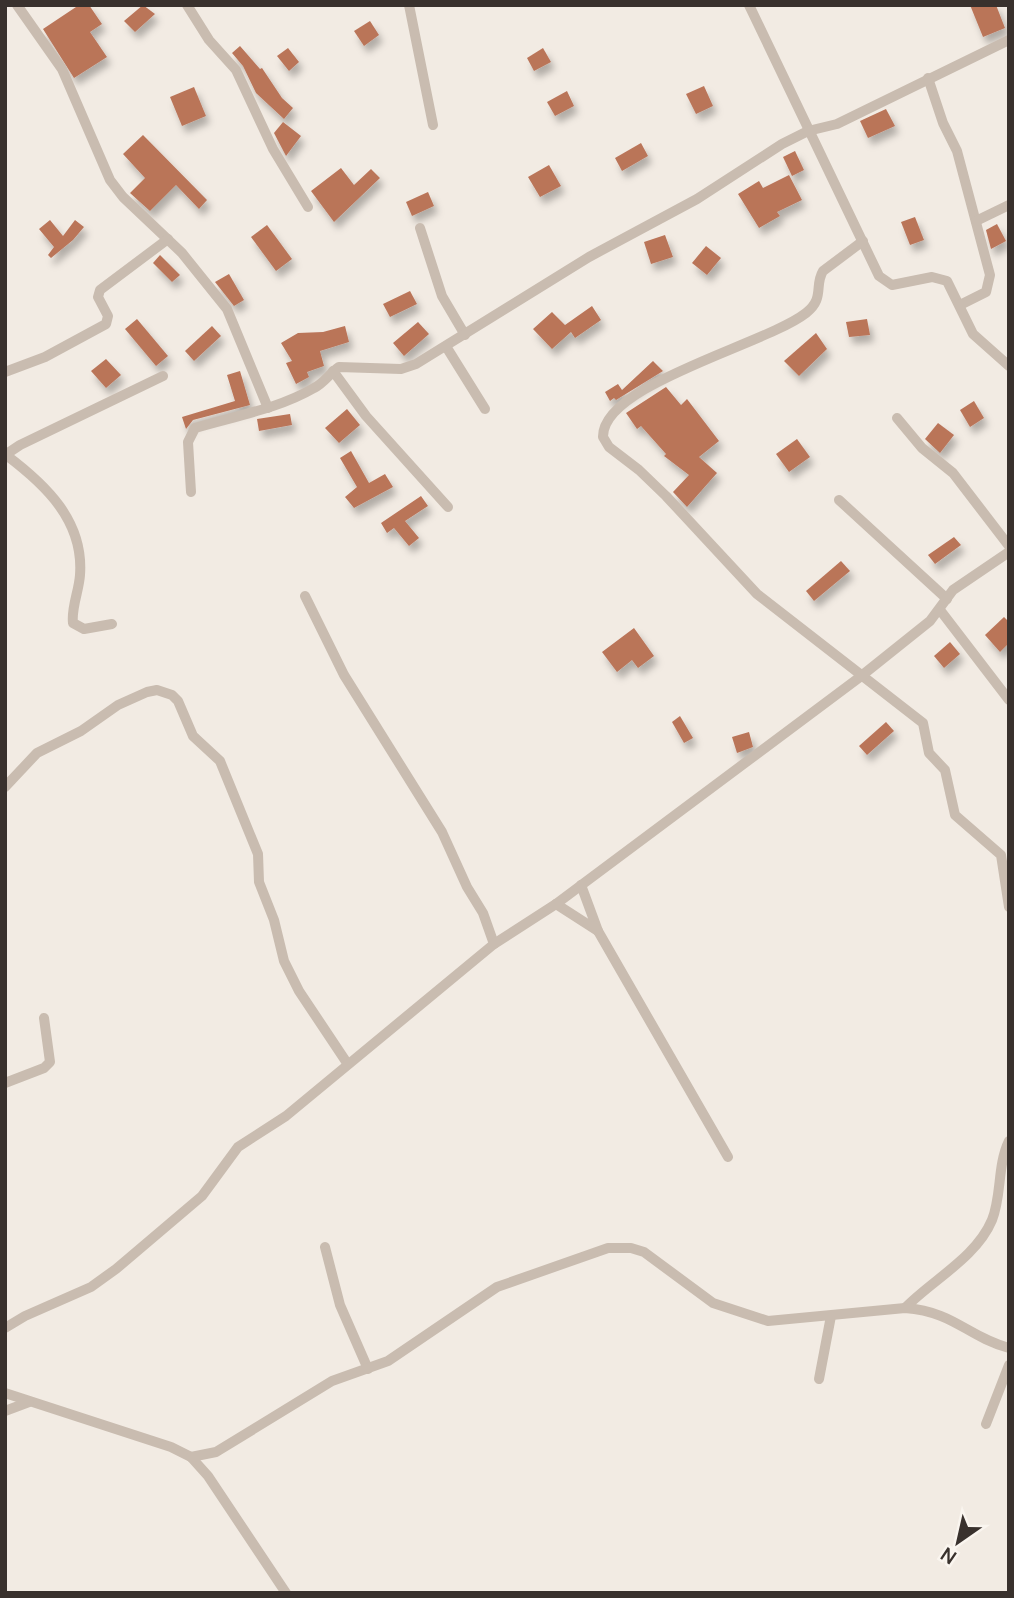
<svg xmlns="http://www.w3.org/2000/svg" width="1014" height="1598" font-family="Manrope,sans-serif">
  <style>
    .building { fill: #ba7459; filter: url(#shadow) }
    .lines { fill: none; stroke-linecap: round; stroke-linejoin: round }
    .minor { stroke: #c9bcb0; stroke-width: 10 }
  </style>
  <defs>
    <filter id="shadow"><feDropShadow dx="4" dy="7" stdDeviation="3.5" flood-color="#0004"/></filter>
  </defs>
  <rect width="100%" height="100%" fill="#f2ebe3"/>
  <!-- building -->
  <g class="building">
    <path d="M79,5H89L102,24L90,32L107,57L74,78L43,29Z"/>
    <path d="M143,5L155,14L135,32L124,21Z"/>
    <path d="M970,5H996L1005,28L983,37Z"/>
    <path d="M370,21L379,35L364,46L354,31Z"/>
    <path d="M240,46L260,69L262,68L282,98L293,108L284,119L256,93L243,66L232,53Z"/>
    <path d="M288,48L299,62L289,71L277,56Z"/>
    <path d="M543,48L551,62L534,71L527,58Z"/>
    <path d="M704,86L713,106L696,114L686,94Z"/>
    <path d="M194,87L206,116L182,126L170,97Z"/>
    <path d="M567,91L574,106L555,116L547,102Z"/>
    <path d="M886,109L895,126L868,138L860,121Z"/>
    <path d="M283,122L301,136L286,156L274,133Z"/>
    <path d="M143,135L207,200L199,209L176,185L150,211L130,193L145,178L123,154Z"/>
    <path d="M641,143L648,156L622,171L615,158Z"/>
    <path d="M795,151L804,170L792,176L783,157Z"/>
    <path d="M549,165L561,186L540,197L528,177Z"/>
    <path d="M341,168L354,185L371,169L380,178L334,222L311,191Z"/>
    <path d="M789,175L802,200L777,212L780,216L759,228L738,194L759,181L763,188Z"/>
    <path d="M428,192L434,206L412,216L406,202Z"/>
    <path d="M915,217L924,240L910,245L901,222Z"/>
    <path d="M50,220L63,236L75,220L84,227L73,240L51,258L48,255L54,247L39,229Z"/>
    <path d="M997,224L1006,241L991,249L986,230Z"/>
    <path d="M267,225L292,259L276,271L251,237Z"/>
    <path d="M665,235L673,257L651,264L644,242Z"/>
    <path d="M706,246L721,258L707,275L692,263Z"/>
    <path d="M160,255L180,275L172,282L153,263Z"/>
    <path d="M229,274L244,300L234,306L215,282Z"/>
    <path d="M410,291L417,304L390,317L383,304Z"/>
    <path d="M592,306L601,320L575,338L571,332L552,349L533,329L552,312L565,325Z"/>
    <path d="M137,319L168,356L156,366L125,329Z"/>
    <path d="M867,319L870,335L849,337L846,322Z"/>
    <path d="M418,322L429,334L404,356L393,343Z"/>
    <path d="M212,326L221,336L194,361L185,351Z"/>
    <path d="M345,326L349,342L320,351L324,366L307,372L309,377L296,384L286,363L292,361L281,343L298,333L323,332Z"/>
    <path d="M816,333L827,349L799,376L784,361Z"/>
    <path d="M106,359L121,375L106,388L91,371Z"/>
    <path d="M653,361L663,371L616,400L614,398L610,401L605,392L618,384L622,390Z"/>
    <path d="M240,371L250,405L193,420L186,429L182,417L235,401L227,375Z"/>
    <path d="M666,387L681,405L687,399L719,441L699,457L717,473L687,507L673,492L689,475L664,456L666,454L641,426L637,429L626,413Z"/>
    <path d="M974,401L984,418L970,427L960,410Z"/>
    <path d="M347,409L360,425L339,443L325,428Z"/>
    <path d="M290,414L292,425L259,431L257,419Z"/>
    <path d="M938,423L954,435L940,453L925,439Z"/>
    <path d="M797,439L810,457L789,472L776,454Z"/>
    <path d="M351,451L369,483L385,474L393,487L354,508L345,497L357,487L340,458Z"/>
    <path d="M421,496L428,506L405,521L419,538L409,546L394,528L387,533L381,523Z"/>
    <path d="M954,537L961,545L935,564L928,555Z"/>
    <path d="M841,561L850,571L814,601L806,591Z"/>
    <path d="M1004,617L1009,622V643L1000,652L985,635Z"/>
    <path d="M634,628L654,656L638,668L632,660L617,672L602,652Z"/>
    <path d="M950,642L960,654L944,668L934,656Z"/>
    <path d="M680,716L693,738L684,743L672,722Z"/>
    <path d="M886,722L894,731L867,755L859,746Z"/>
    <path d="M749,732L753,747L737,753L732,737Z"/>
  </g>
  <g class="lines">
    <!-- minor -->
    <g class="minor">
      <path d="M17,5L62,69L110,180L123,197L182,253L227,309L268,408"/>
      <path d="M187,5L209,40L236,70L273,149L308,207"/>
      <path d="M409,5L433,125"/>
      <path d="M749,5L879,276L892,285L932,277L947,281L973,334L1009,366"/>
      <path d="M928,78L943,123L957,151L990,275L986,292L960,305"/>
      <path d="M976,221L1009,205"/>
      <path d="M420,228L442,296L465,335"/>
      <path d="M863,241L823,271C814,286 825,298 806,313C765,345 602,384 603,437L609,447L639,470L666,496L757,594L923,723L929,753L945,770L955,815L1001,855L1009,907"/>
      <path d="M447,348L485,409"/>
      <path d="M333,371L366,416L448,507"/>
      <path d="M5,372L45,357L106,324L108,316L98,297L100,290L168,239"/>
      <path d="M897,418L922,448L953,473L1009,546"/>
      <path d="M5,455L20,445L163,376"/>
      <path d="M6,455C46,485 84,521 80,575C79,591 71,608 73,623L84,629L112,624"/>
      <path d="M191,492L188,442L195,428C235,416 278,409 314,388C324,383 330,373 339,367L401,369L416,364L589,257L697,199L782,144L808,131L837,124L1009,40"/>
      <path d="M839,500L947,599"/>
      <path d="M305,596L344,675L442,832L467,887L483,913L494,944"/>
      <path d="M940,610L1009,700"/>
      <path d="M5,787L37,753L81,731L118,705L147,692L157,690L172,695L178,701L193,736L220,761L258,854L259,882L274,920L284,961L299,991L347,1063"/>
      <path d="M581,885L598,931L728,1157"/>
      <path d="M556,904L598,931"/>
      <path d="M5,1083L44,1068L50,1062L44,1018"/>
      <path d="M325,1247L340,1305L368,1369"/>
      <path d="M905,1308C932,1280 976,1258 992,1220C1002,1195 997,1166 1009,1141"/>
      <path d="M5,1328L25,1316L91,1287L116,1269L202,1196L238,1147L286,1116L494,944L556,904L860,677L930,621L953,590L1009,552"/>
      <path d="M819,1379L831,1316"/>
      <path d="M5,1393L171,1447L191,1457L208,1476L286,1593"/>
      <path d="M5,1411L29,1402"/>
      <path d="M986,1424L1009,1365"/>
      <path d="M191,1457L216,1452L332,1381L388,1361L497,1287L608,1248H631L644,1252L713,1303L768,1321L905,1308C955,1312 966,1336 1009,1348"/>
    </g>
  </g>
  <!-- border -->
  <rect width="1014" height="1598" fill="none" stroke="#39312d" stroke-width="14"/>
  <!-- north arrow -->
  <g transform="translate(958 1542) rotate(214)" stroke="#faf5ef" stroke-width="5" paint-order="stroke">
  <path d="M0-5L12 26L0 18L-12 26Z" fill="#39312d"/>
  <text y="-10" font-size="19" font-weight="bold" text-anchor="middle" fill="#39312d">N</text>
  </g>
</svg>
